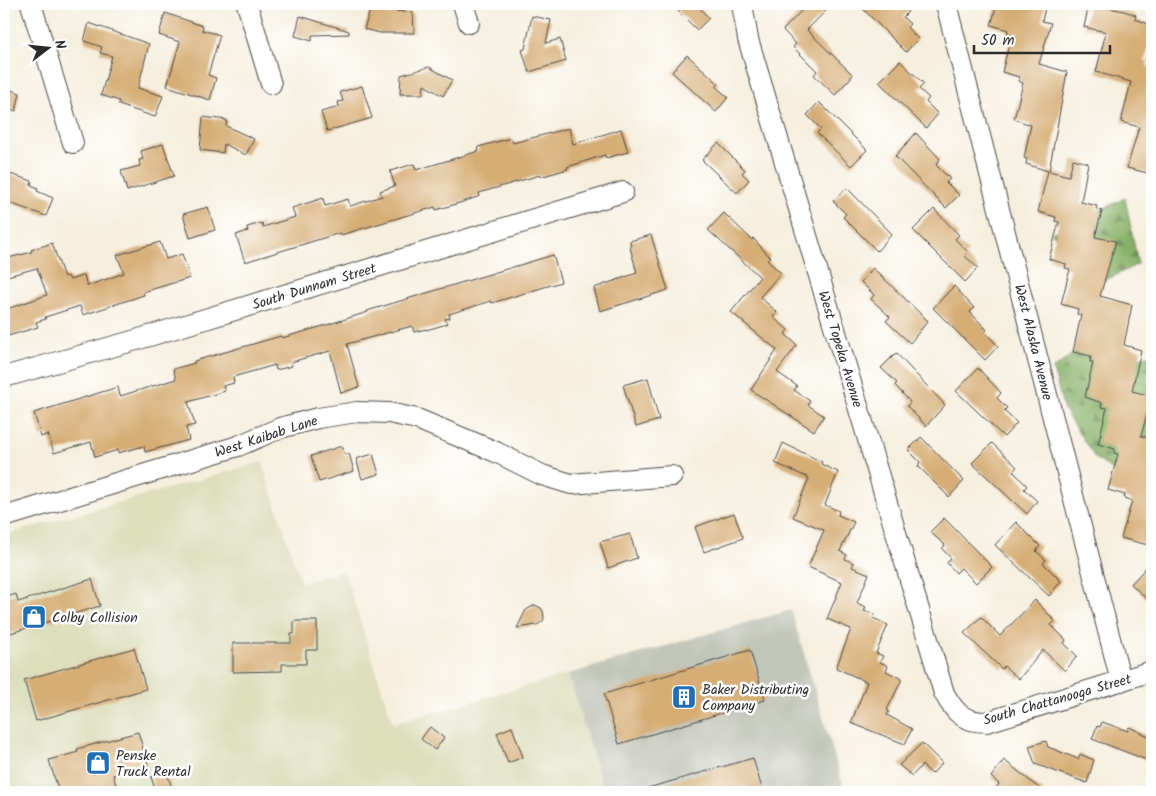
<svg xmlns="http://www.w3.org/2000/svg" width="1156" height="796" font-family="Kalam,sans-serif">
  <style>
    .built { fill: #dddebc }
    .industrial { fill: #c2c6b9 }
    .forest { fill: url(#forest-firs); stroke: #596e4a }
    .building { fill: #d6ad75 }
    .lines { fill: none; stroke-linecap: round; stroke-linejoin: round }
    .street-casing { stroke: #494846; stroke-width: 22 }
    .street { stroke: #fff; stroke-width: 20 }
    .labels { text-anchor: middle; stroke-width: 5; stroke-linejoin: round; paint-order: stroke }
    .street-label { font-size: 14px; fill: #2b2b2b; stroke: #fff }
    .poi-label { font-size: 14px; fill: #2b2b2b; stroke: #fff; text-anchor: start }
  </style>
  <defs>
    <pattern id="forest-firs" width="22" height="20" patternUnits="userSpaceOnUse" patternTransform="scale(1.25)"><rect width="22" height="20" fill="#87b168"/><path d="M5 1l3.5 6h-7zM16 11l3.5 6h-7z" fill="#6f9056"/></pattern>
  </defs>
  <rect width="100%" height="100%" fill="#fff"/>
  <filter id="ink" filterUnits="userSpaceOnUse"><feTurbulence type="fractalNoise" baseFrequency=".02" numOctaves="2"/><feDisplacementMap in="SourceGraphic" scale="10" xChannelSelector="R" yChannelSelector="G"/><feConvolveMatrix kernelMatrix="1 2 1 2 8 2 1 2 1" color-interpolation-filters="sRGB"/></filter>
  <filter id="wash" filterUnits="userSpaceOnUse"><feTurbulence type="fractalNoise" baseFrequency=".0096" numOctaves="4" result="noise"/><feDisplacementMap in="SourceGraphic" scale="20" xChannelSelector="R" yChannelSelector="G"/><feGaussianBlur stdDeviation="1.12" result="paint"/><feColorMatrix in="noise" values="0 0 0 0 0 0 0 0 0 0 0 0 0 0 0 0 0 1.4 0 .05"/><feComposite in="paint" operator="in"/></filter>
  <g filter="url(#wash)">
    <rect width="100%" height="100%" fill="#f6efde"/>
    <!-- built -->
    <path class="built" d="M262,462L301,583L344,571L393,724L568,674L604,792H4V535Z"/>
    <!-- industrial -->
    <path class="industrial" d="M791,610L845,792H604L568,674Z"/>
    <!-- forest -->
    <g class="forest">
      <path d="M1125,198L1138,264L1094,286L1052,233Z"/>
      <path d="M1086,344L1130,360L1152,355V522L1135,485L1095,458L1064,410L1053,369Z"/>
    </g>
    <g id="blocks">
      <!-- building -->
      <g class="building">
        <path d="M372,4H397L395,11L413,13L414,33H380L364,29Z"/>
        <path d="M671,4H696L709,18L697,30Z"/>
        <path d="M808,4H832L807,30L853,75L835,95L814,75L817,71L793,47L796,44L783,30Z"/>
        <path d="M858,4H900L908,12L903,17L910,24L907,27L918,39L906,52Z"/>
        <path d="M997,4H1046L1042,21L1051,23L1039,64L1067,72L1049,171L1069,176L1073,159L1088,163L1081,202L1097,206L1096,209L1102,211L1095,237L1116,241L1100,296L1132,305L1124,345L1141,350L1132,391L1152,396L1141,436L1152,439V546L1121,538L1132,501L1124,498L1125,495L1108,490L1118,454L1114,453L1115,449L1098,444L1107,408L1101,407L1102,403L1085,397L1093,362H1090L1091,356L1073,352L1081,315L1077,314L1078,309L1061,304L1070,269L1065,268L1066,264L1049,259L1059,222L1055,221L1056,217L1038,212L1048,171L1026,164L1027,159L1024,158L1031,125L1014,119L1023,83L1018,81L1019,77L1002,72L1011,36L1007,35L1008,30L991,25Z"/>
        <path d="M1089,4L1124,11L1136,15L1135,19L1152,25V35L1145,61L1148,62L1147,66L1152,68V174L1127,168L1139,127L1121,122L1131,82L1096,72L1106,32L1084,27Z"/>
        <path d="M165,13L203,26L202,30L220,35L208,75L216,78L210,100L167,86L180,42L159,35Z"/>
        <path d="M300,16L349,31V34L312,35V41L295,36Z"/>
        <path d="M532,16L551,20L546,43L560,39L566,61L529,72L522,50L525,49Z"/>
        <path d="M89,23L149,44L138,88L163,96L155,117L119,105V101L101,95L112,56L100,53L102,47L84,41Z"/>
        <path d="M687,55L719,84L716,87L728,97L716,112L672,72Z"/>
        <path d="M900,61L924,84L919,89L929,98L926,102L938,114L926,128L879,82Z"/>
        <path d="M429,67L452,80L443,96L424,85L423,94H400L401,75Z"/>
        <path d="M362,86L372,118L327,131L321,112L339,107L338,102L343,101L340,92Z"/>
        <path d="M4,88L20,93L16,111L4,107Z"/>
        <path d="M819,102L867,150L851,166L817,133L821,129L807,115Z"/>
        <path d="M203,117L227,120L226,126L254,139L246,155L224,144L223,153L200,150Z"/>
        <path d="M569,128L573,144L621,129L628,152L606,158L605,155L567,167L568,169L540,177V175L479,193L480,196L466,201L436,210L435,207L341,235L340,233L245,262L236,235L248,231L247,227L262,223L263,227L295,217L292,208L323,198L325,206L348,199L350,206L382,196L380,191L395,186L390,171L414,164L416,170L479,151L478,147L511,138L513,143Z"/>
        <path d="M916,133L940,159L936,165L950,179L946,182L959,195L946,208L895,156Z"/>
        <path d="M718,143L745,170L742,173L749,180L737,193L702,160Z"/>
        <path d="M163,144L174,176L127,191L121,171L140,166L139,160L143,159L141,151Z"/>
        <path d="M4,172L32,181L31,185L38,188L37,191L53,198L46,216L4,201Z"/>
        <path d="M847,188L892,234L877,251L843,217L846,214L833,201Z"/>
        <path d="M208,207L215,230L190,238L183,214Z"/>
        <path d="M934,209L959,235L955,239L968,252L965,256L978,268L965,282L913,230Z"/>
        <path d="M724,213L752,240L753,238L770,257L767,260L781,273L760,297L777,312L773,317L788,330L785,334L797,345L777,372L797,386L794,390L810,401L808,405L824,416L814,431L751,390L777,350L731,312L760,277L708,230Z"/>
        <path d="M651,235L668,290L600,311L594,288L637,273L630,247H631L630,241Z"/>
        <path d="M160,242L166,259L182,254L190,278L143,292L144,295L83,315L80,306L45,317L46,319L36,322L38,327L8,336L4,323V310L47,295L37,268L4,277V259L32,252L31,250L52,243L64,277L68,276L70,280L84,275L87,286L124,273L117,255Z"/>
        <path d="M553,255L561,282L492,303L491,301L449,314L450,318L445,319L447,324L426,330V329L414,332L412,326L347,344L359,387L341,393L330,351L291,362L292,366L276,370L275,365L233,377L234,383L223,386L225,391L188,402L195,425L186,427L189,440L145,452L144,446L118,453V450L95,457L91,442L54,453L48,434L41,437L34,413L118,387L120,396L176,379L173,369L195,363L194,361L281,336L282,338L320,327L368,312L367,311Z"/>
        <path d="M873,268L928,321L910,343L886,321L890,317L871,299L874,295L861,282Z"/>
        <path d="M954,286L974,308L970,312L987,330L985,332L998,346L985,360L933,308Z"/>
        <path d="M896,353L945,405L926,426L907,406L910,402L895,385L897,383L881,368Z"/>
        <path d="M978,368L1001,393L997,398L1007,408L1004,411L1017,423L1004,437L956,391Z"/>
        <path d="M648,378L659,420L636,427L623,385Z"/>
        <path d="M921,437L964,481L949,497L918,466L920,462L908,450Z"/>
        <path d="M783,443L822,462L821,464L838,472L825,505L839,511L838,515L854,522L840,551L847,555L845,559L854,563L852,567L869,574L857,603L866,607L864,611L874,614L873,618L888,625L876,653L883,656L880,662L888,666L886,671L902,679L887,710L889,711L887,715L912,729L905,744L851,723L867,682L836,668L851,629L827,619L842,582L808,567L824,530L793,517L809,478L775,463Z"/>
        <path d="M992,443L1017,467L1013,471L1027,486L1024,489L1037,501L1027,514L972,463Z"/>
        <path d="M342,446L345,455L349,453L354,471L319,482L311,456Z"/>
        <path d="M373,454L379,474L362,479L356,459Z"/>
        <path d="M734,513L743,538L704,552L695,527Z"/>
        <path d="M944,518L992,567L976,583L961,568L956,573L947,563L951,558L942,549L945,545L930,532Z"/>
        <path d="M1016,522L1040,546L1036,551L1046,560L1043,563L1061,581L1049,596L995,545Z"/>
        <path d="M630,534L637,558L608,568L600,542Z"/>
        <path d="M1152,561V604L1131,584Z"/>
        <path d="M92,579L100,606L4,635V598L16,594L18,602Z"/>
        <path d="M1035,600L1055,621L1051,625L1066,640L1064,643L1077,656L1065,671L1043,650L1019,679L1004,666L1002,669L964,633L981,617L1000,636Z"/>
        <path d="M535,605L541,608L543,611L544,618L543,621L537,625L517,628L526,610Z"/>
        <path d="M294,621H317V650H306V664H282V671L233,672V643H291V634H294Z"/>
        <path d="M134,648L146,689L36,721L24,680Z"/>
        <path d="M750,650L765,700L619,744L604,694Z"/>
        <path d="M1102,722L1128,731L1129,727L1152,738V762L1092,739L1097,726L1100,727Z"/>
        <path d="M430,727L444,738L435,750L421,739Z"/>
        <path d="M512,727L523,757L508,763L497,733Z"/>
        <path d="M138,732L148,765L113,775L118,792H59L49,760L78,752L77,749Z"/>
        <path d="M1046,741L1048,747L1078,759L1080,754L1094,760L1087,783L1035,764L1029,746Z"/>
        <path d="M922,743L942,763L932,774L922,765L912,776L899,765Z"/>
        <path d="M753,758L763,792H649L648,788Z"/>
        <path d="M1004,760L1044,792H993L999,784L991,777Z"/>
        <path d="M167,772L173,792H156L151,777Z"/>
      </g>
    </g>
  </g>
  <g filter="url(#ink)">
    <use href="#blocks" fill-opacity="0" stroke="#494846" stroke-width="1"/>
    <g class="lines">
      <defs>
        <g id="street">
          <path d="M31,4L73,143"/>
          <path d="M247,4L271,84"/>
          <path d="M463,4L469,23"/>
          <path d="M742,4L748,39L944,693C955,713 963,722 987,722L1152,671"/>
          <path d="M946,4L1121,681"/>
          <path d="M4,377L136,340L623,192"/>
          <path d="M4,517L238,446L280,428L318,418L357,412L389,413L417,419L496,452L542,475L571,484L672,476"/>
        </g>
      </defs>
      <!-- street casing -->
      <use href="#street" class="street-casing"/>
      <!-- street -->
      <use href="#street" class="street"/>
    </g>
  </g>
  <!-- icons -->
  <defs>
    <symbol id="shop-square" viewBox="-11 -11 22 22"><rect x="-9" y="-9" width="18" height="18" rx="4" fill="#1f6fb2" stroke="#fff"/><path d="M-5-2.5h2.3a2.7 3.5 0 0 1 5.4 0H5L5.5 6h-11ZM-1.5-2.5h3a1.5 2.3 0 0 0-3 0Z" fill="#fff"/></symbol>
    <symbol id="building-square" viewBox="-11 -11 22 22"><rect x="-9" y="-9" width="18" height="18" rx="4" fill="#1f6fb2" stroke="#fff"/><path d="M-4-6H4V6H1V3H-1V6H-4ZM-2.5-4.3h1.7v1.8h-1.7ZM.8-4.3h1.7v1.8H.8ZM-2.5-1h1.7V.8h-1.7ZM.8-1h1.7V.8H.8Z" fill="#fff"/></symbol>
  </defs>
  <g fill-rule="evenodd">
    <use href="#shop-square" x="20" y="603" width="28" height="28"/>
    <use href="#building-square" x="670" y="683" width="28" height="28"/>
    <use href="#shop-square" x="84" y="749" width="28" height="28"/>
  </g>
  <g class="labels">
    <!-- street labels -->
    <g class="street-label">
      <text transform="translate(314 286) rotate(-17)" y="5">South Dunnam Street</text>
      <text transform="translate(1034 342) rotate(76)" y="5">West Alaska Avenue</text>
      <text transform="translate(841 349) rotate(73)" y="5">West Topeka Avenue</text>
      <text transform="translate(266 436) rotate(-18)" y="5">West Kaibab Lane</text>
      <text transform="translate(1057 699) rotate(-16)" y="5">South Chattanooga Street</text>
    </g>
    <!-- poi labels -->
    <g class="poi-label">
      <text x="52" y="622">Colby Collision</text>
      <text x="702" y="694">Baker Distributing<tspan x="702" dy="16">Company</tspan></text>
      <text x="116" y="760">Penske<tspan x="116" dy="16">Truck Rental</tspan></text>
    </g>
  </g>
  <!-- margin -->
  <rect width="1156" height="796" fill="none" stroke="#fff" stroke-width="20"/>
  <!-- north arrow -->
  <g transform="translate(48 48) rotate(74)" stroke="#ffffff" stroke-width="4" paint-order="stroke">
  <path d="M0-4L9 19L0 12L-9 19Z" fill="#2b2b2b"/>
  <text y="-8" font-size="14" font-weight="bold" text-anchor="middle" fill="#2b2b2b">N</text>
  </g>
  <!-- scale -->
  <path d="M974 45v8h136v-8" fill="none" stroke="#2b2b2b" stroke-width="2.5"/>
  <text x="981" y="45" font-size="15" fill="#2b2b2b" stroke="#ffffff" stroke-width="4" paint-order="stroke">50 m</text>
</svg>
